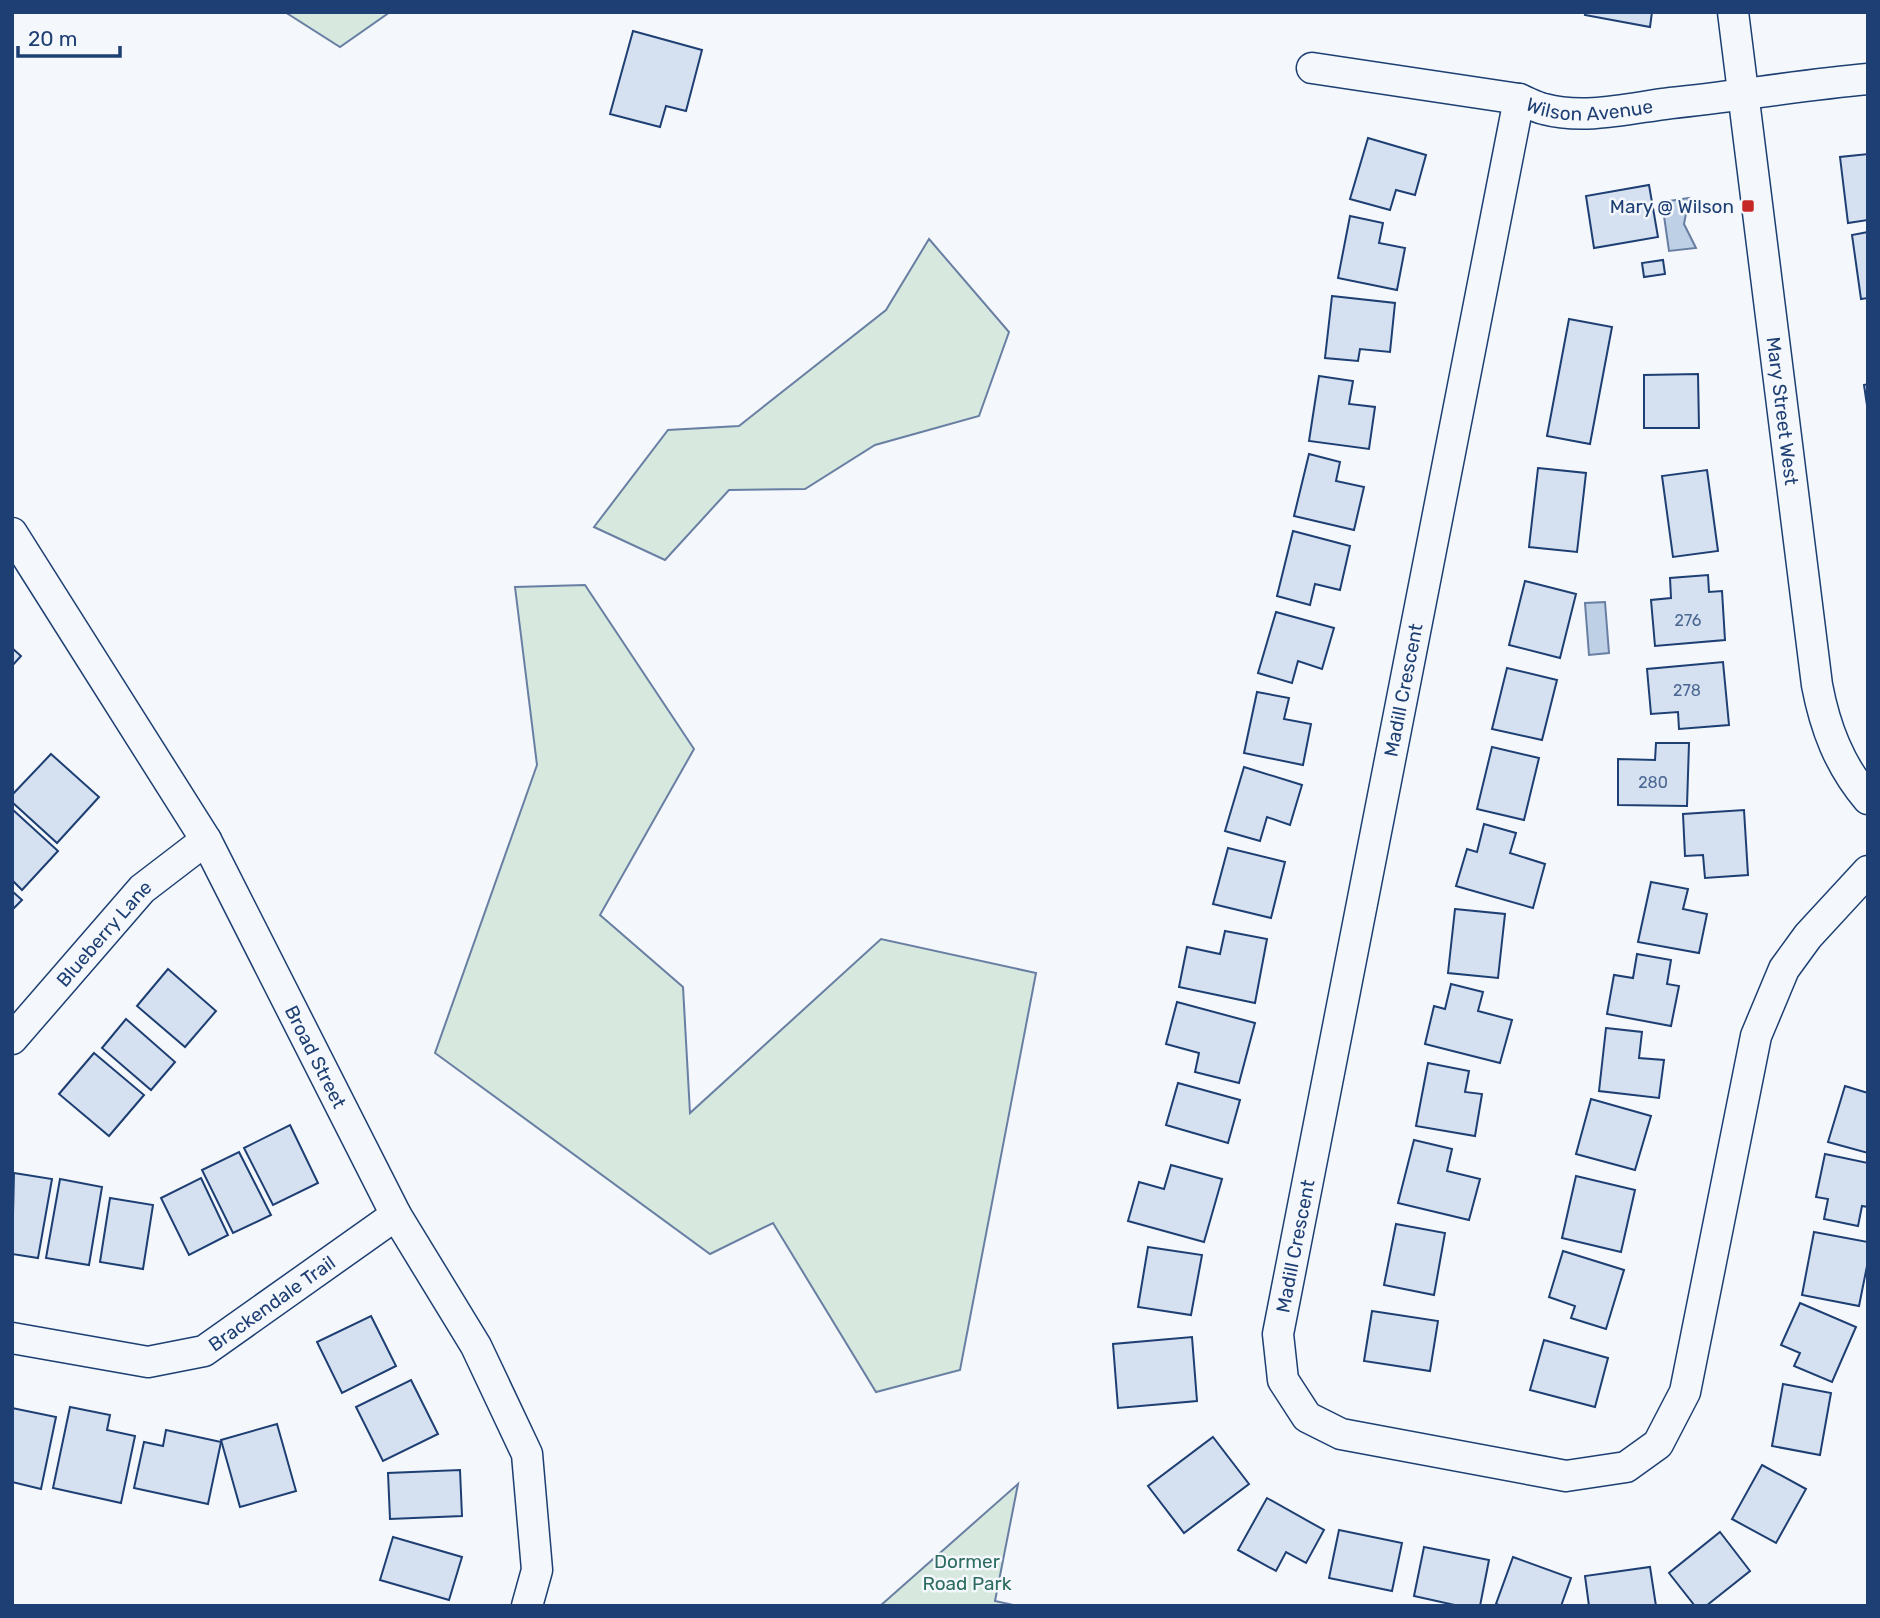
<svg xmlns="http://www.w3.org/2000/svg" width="1880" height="1618" font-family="Rubik,sans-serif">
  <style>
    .green { fill: #d7e8df; stroke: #687fa3; stroke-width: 2 }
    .water { fill: #bed0e5; stroke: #687fa3; stroke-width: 2 }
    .building { fill: #d5e0f0; stroke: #1d3f73; stroke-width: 2 }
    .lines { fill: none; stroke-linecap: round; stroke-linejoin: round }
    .street-casing { stroke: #1d3f73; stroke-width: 33 }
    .street { stroke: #f4f7fb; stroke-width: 30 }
    .poi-dot { fill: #c62828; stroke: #f4f7fb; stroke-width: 2.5 }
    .labels { text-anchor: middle; stroke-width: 5; stroke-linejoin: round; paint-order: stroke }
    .number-label { font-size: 16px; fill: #4b6792 }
    .street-label { font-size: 19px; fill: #1d3f73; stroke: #f4f7fb }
    .poi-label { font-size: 19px; fill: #1d3f73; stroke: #f4f7fb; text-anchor: end }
    .park-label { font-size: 19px; fill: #2c6c60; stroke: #f4f7fb }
  </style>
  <rect width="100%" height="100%" fill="#f4f7fb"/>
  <!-- green -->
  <g class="green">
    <path d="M285,12H390L340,47Z"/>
    <path d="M929,239L1009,332L979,416L875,445L805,489L729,490L665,560L594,527L668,430L739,426L886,310Z"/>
    <path d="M585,585L694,749L600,915L683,987L690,1113L881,939L1036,973L960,1370L876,1392L773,1223L710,1254L435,1053L537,765L515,587Z"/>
    <path d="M1018,1484L995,1601L1018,1606H880Z"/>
  </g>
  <!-- water -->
  <g class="water">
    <path d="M1689,198L1684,224L1696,248L1669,251L1662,202Z"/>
    <path d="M1605,602L1609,653L1589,655L1585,603Z"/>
  </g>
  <!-- building -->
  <g class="building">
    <path d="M1586,12H1652L1650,27L1585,15Z"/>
    <path d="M633,31L702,50L686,111L666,106L660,127L610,114Z"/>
    <path d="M1368,138L1426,155L1415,195L1396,190L1390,210L1350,199Z"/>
    <path d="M1868,154V220L1848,223L1840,157Z"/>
    <path d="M1649,185L1658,237L1594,248L1586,196Z"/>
    <path d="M1350,216L1383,223L1379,243L1405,248L1397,290L1338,278Z"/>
    <path d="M1868,232V298L1861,299L1852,235Z"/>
    <path d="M1663,260L1665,274L1644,277L1642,263Z"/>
    <path d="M1332,296L1395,303L1390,352L1360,349L1358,361L1325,358Z"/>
    <path d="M1569,319L1612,327L1590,444L1547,436Z"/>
    <path d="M1698,374L1699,428H1644V375Z"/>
    <path d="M1319,376L1353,381L1349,404L1375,407L1369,449L1309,441Z"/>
    <path d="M1868,384V412L1864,385Z"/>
    <path d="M1309,454L1340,462L1336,481L1364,487L1354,530L1294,516Z"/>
    <path d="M1538,468L1586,473L1577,552L1529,547Z"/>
    <path d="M1707,470L1718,551L1673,557L1662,476Z"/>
    <path d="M1293,531L1350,546L1340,590L1315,584L1310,605L1277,596Z"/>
    <path d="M1708,575L1709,592L1722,591L1725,640L1655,646L1651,600L1671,598L1670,578Z"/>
    <path d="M1525,581L1576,594L1560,658L1509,645Z"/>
    <path d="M1276,612L1334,628L1322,669L1298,661L1292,683L1258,673Z"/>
    <path d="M12,648L21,656L12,666Z"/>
    <path d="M1723,662L1729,725L1679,729L1678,712L1651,714L1647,669Z"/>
    <path d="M1507,668L1557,680L1542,740L1492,729Z"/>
    <path d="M1257,692L1289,698L1284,719L1311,724L1303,765L1244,753Z"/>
    <path d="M1656,743H1689L1687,806L1618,805V759L1655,760Z"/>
    <path d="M1492,747L1539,758L1524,820L1477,809Z"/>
    <path d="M51,754L99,797L57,843L12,802V795Z"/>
    <path d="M1244,767L1302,785L1290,825L1267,817L1260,841L1225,831Z"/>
    <path d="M12,809L58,851L22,890L12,880Z"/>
    <path d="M1744,810L1748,875L1705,878L1703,855L1685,856L1683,814Z"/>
    <path d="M1484,824L1516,833L1510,853L1545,864L1533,908L1456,886L1467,849L1477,852Z"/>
    <path d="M1228,848L1285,862L1271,918L1213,904Z"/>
    <path d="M1651,882L1688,889L1683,909L1707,914L1699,953L1638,942Z"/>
    <path d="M12,891L22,900L12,910Z"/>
    <path d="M1455,909L1505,914L1498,978L1448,973Z"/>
    <path d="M1225,931L1267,939L1255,1003L1179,987L1187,947L1220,954Z"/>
    <path d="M1637,954L1671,960L1667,984L1679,986L1671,1026L1607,1014L1614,975L1633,978Z"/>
    <path d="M168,969L216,1011L185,1047L137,1006Z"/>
    <path d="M1451,984L1483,992L1478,1011L1512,1020L1500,1063L1425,1044L1434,1006L1445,1009Z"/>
    <path d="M1177,1002L1255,1023L1239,1083L1195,1072L1199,1053L1166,1044Z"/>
    <path d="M126,1019L175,1062L151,1090L102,1048Z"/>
    <path d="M1606,1028L1642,1032L1639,1058L1664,1060L1659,1098L1599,1091Z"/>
    <path d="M94,1053L144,1095L109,1136L59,1094Z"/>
    <path d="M1428,1063L1469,1071L1465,1092L1482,1094L1475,1136L1416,1126Z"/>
    <path d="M1178,1083L1240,1100L1228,1143L1166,1125Z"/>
    <path d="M1845,1086L1868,1093V1153L1828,1142Z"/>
    <path d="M1591,1099L1651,1116L1635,1170L1576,1154Z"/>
    <path d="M290,1125L318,1183L273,1205L244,1148Z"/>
    <path d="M1414,1140L1452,1149L1447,1171L1480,1179L1469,1220L1398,1203Z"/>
    <path d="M239,1152L271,1215L233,1233L202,1170Z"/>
    <path d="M1825,1154L1868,1163V1207L1862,1206L1858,1226L1824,1219L1828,1199L1816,1197Z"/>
    <path d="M1171,1165L1222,1179L1204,1242L1128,1221L1139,1182L1164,1189Z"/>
    <path d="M14,1173L52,1179L38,1258L12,1254Z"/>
    <path d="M1576,1176L1635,1190L1621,1252L1562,1238Z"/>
    <path d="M201,1178L228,1235L189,1255L161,1198Z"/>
    <path d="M60,1179L102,1187L89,1265L46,1258Z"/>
    <path d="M110,1198L153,1205L143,1269L100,1262Z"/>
    <path d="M1396,1224L1445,1233L1434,1295L1384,1285Z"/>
    <path d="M1814,1232L1868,1242V1261L1859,1306L1802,1295Z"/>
    <path d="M1148,1247L1202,1255L1191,1315L1138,1307Z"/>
    <path d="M1563,1251L1624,1270L1606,1329L1571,1318L1575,1306L1549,1297Z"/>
    <path d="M1800,1303L1856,1327L1832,1382L1794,1366L1800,1353L1781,1345Z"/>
    <path d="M1372,1311L1438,1321L1430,1371L1364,1361Z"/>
    <path d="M371,1316L396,1366L342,1393L317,1342Z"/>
    <path d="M1192,1337L1197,1401L1118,1408L1113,1344Z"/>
    <path d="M1544,1340L1608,1358L1595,1407L1530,1390Z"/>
    <path d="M411,1380L438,1434L383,1461L356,1407Z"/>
    <path d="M1783,1384L1831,1393L1820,1455L1772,1446Z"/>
    <path d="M70,1407L110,1415L107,1430L135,1436L121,1503L53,1488Z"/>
    <path d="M12,1408L56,1417L41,1489L12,1482Z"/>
    <path d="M277,1424L296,1491L240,1507L221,1440Z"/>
    <path d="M166,1430L221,1442L208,1504L134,1488L144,1442L163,1446Z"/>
    <path d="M1213,1437L1249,1484L1184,1533L1148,1486Z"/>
    <path d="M1762,1465L1806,1489L1776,1543L1732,1519Z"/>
    <path d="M460,1470L462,1516L390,1519L388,1473Z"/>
    <path d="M1267,1498L1324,1530L1306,1563L1286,1552L1276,1571L1238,1550Z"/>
    <path d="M1339,1530L1402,1543L1392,1591L1329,1578Z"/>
    <path d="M1720,1532L1750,1571L1706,1606H1695L1669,1573Z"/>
    <path d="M393,1537L462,1557L449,1600L380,1580Z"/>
    <path d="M1424,1547L1489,1560L1480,1606H1459L1414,1596Z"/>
    <path d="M1513,1557L1571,1578L1561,1606H1502L1496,1604Z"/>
    <path d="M1650,1567L1656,1606H1589L1585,1576Z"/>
  </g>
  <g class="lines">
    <defs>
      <g id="street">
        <path id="s1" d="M1733,12L1817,685C1825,727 1839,765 1868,799"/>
        <path id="s2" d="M1312,68L1519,99C1527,102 1535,107 1544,109C1585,120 1630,108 1671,103C1737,96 1802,85 1868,79"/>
        <path d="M1519,99L1278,1334L1283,1380L1307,1417L1341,1434L1566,1476L1626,1467L1658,1444L1685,1392L1756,1036L1784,969L1808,936L1868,871"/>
        <path id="s3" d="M12,533L206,840L396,1215L476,1346L527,1454L537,1570L527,1606"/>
        <path id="s4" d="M12,1039L142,889L206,840"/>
        <path id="s5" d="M12,1338L148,1362L204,1351L396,1215"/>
      </g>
    </defs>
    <!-- street casing -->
    <use href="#street" class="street-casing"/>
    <!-- street -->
    <use href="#street" class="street"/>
  </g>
  <!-- markers -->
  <rect class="poi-dot" x="1741" y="199" width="14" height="14" rx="3.5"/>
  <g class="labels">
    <!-- number labels -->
    <g class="number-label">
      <text x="1688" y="626">276</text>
      <text x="1687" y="696">278</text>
      <text x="1653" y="788">280</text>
    </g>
    <!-- street labels -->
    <g class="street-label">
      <text dy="7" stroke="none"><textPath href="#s2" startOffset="282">Wilson Avenue</textPath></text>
      <text dy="7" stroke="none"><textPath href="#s1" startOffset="402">Mary Street West</textPath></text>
      <text transform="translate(1403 690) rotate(-79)" y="7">Madill Crescent</text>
      <text dy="7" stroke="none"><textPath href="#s4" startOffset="140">Blueberry Lane</textPath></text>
      <text dy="7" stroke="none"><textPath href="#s3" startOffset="606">Broad Street</textPath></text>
      <text transform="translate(1295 1246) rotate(-79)" y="7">Madill Crescent</text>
      <text dy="7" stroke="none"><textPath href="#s5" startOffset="278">Brackendale Trail</textPath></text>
    </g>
    <!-- poi labels -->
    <g class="poi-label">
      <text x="1734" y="213">Mary @ Wilson</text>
    </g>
    <!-- park labels -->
    <g class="park-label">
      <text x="967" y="1568">Dormer<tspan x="967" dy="22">Road Park</tspan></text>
    </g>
  </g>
  <!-- border -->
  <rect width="1880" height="1618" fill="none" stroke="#1d3f73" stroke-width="28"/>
  <!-- scale -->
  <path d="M18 46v10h102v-10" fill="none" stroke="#1d3f73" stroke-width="3.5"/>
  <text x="28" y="46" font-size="21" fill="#1d3f73" stroke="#f4f7fb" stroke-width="5" paint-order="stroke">20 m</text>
</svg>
